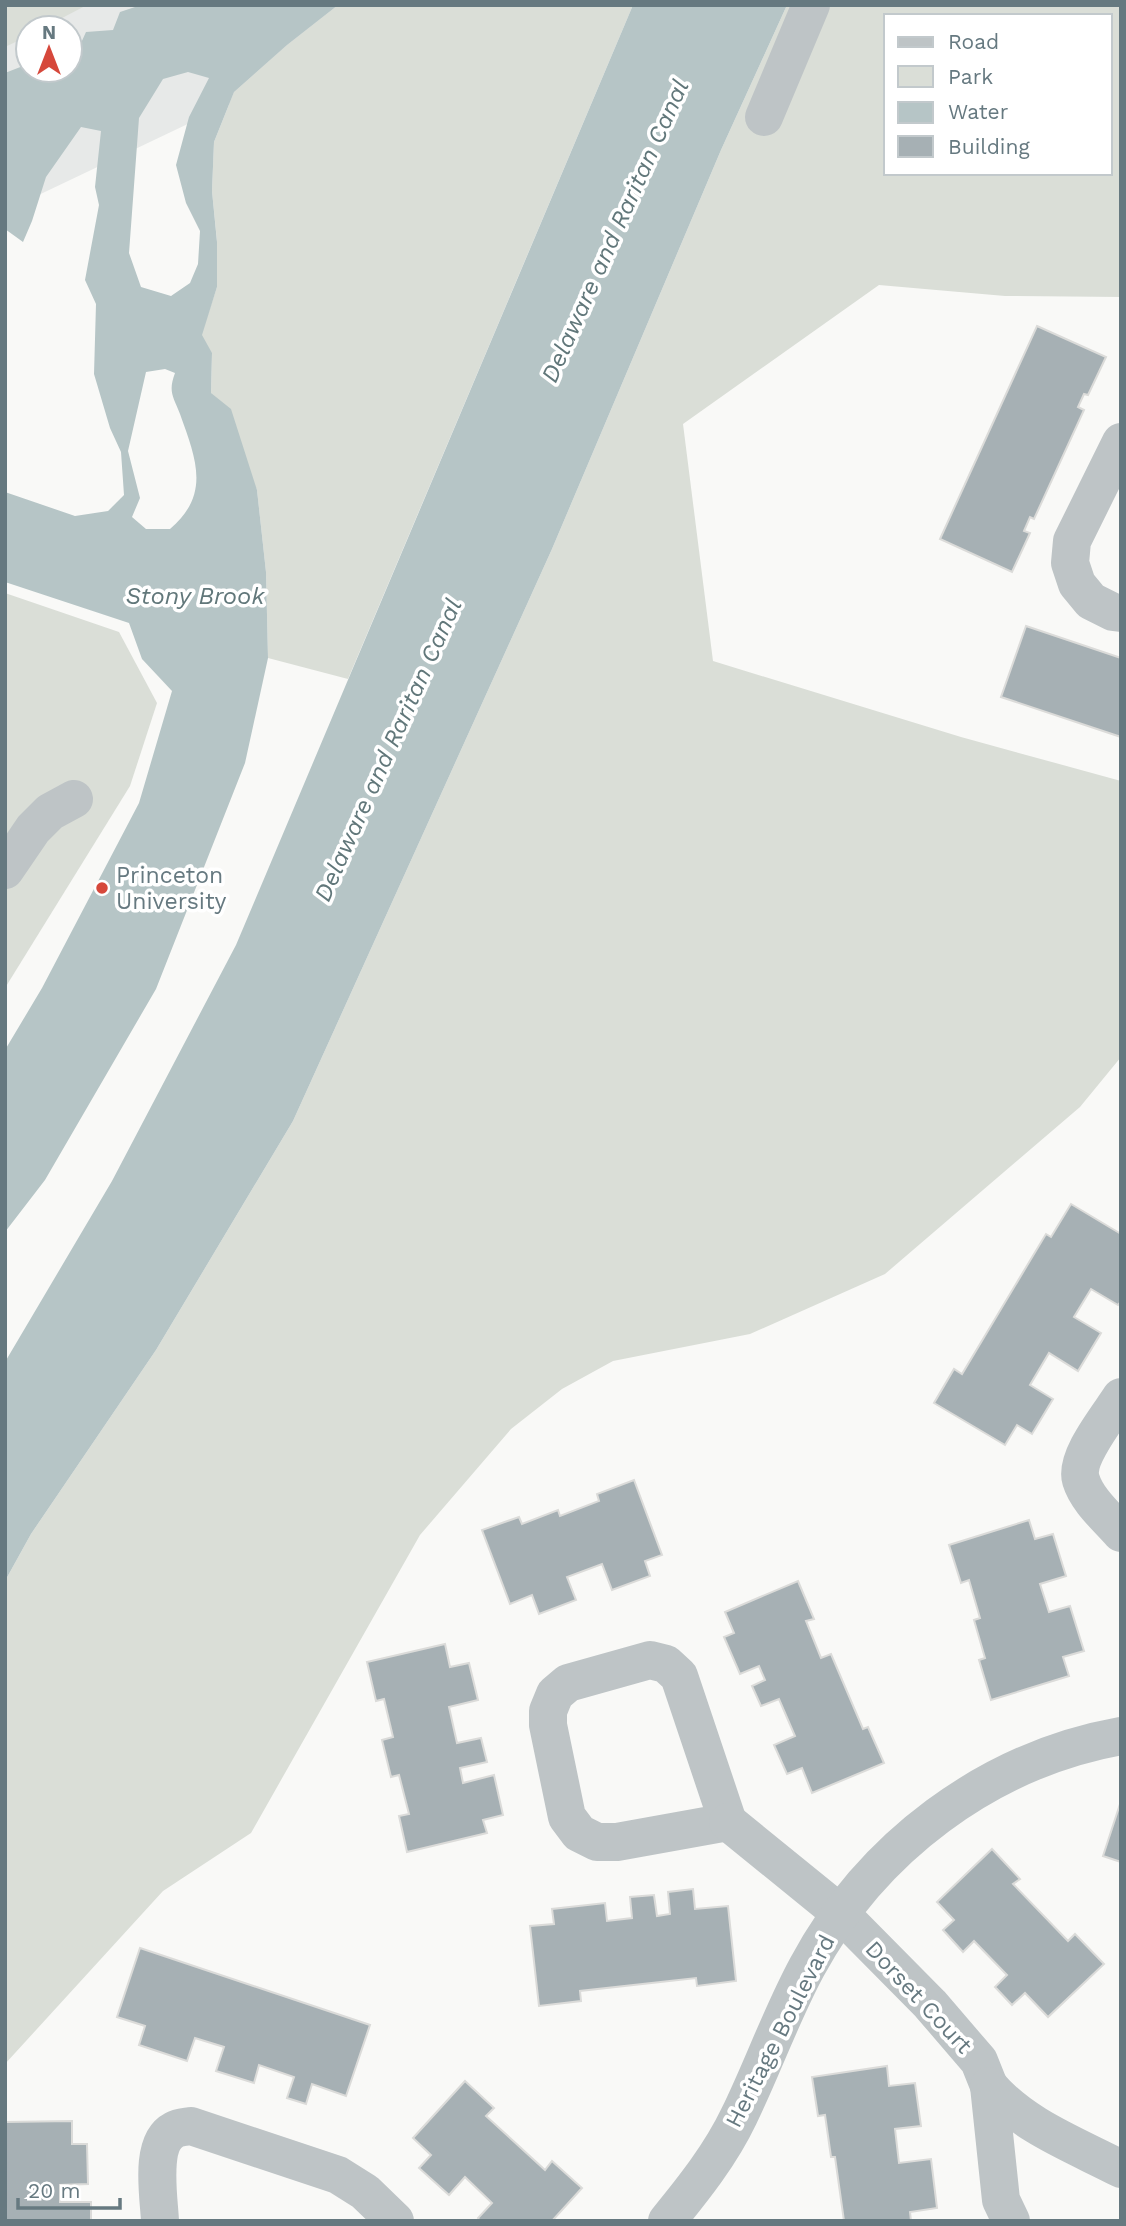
<svg xmlns="http://www.w3.org/2000/svg" width="1126" height="2226" font-family="'Work Sans',sans-serif">
  <style>
    .built { fill: #e7e9e8; fill-rule: evenodd }
    .green { fill: #daded7; fill-rule: evenodd }
    .water { fill: #b6c5c6; fill-rule: evenodd }
    .building { fill: #a6b0b4; stroke: #dbdbd9; stroke-width: 2 }
    .lines { fill: none; stroke-linecap: round; stroke-linejoin: round }
    .minor { stroke: #bec4c6; stroke-width: 38 }
    .poi-dot { fill: #d6483b; stroke: #fff; stroke-width: 2.5 }
    .labels { text-anchor: middle; stroke-width: 7; stroke-linejoin: round; paint-order: stroke }
    .poi-label { font-size: 23px; fill: #667980; stroke: #fff; text-anchor: start }
    .street-label { font-size: 23px; fill: #667980; stroke: #fff }
    .water-label { font-size: 24px; font-style: italic; fill: #61777a; stroke: #fff }
  </style>
  <rect width="100%" height="100%" fill="#f9f9f7"/>
  <!-- built -->
  <path class="built" d="M5,5H364L261,89L5,211ZM28,28H70V70H28Z"/>
  <!-- green -->
  <g class="green">
    <path d="M5,5H87L43,28H28V36L5,47Z"/>
    <path d="M338,5H633L348,679L268,658L266,572L257,490L211,393L212,354L201,335L217,287V241L212,191L214,142L234,92L287,45Z"/>
    <path d="M787,5H1121V297L1005,296L879,285L683,424L713,661L961,737L1121,781V1057L1080,1107L885,1274L750,1334L613,1361L562,1389L511,1429L420,1535L251,1833L163,1891L5,2064V1581L31,1534L156,1350L293,1121L552,549L721,150ZM886,16H1110V173H886Z"/>
    <path d="M5,593L119,632L157,703L130,786L5,988Z"/>
  </g>
  <!-- water -->
  <g class="water">
    <path d="M141,5H338L287,45L234,92L214,142L212,191L217,242V287L202,335L212,353L211,393L231,409L257,490L266,572L268,658L245,763L156,989L45,1180L5,1232V1050L42,988L139,803L172,691L142,659L129,623L5,582V492L75,516L108,511L124,495L121,452L110,428L94,374L96,304L85,280L99,205L95,187L101,131L81,127L46,177L32,221L23,242L5,229V73L28,64V70H70V55L76,54L86,32L113,30L120,12ZM188,72L209,78L189,117L176,165L186,203L200,231L198,264L190,283L171,296L141,287L129,253L139,118L163,79ZM165,369L175,373C168,392 173,396 180,414C196,459 211,494 170,529H146L132,517L140,498L128,451L146,372Z"/>
    <path d="M633,5H787L721,150L552,549L293,1121L156,1350L31,1534L5,1581V1362L112,1181L236,945Z"/>
  </g>
  <!-- building -->
  <g class="building">
    <path d="M1037,326L1106,357L1088,395L1084,394L1078,407L1084,410L1034,519L1030,517L1024,531L1030,533L1012,572L940,539Z"/>
    <path d="M1026,626L1121,658V737L1001,697Z"/>
    <path d="M1071,1204L1121,1234V1301L1118,1305L1091,1289L1074,1317L1101,1333L1078,1371L1049,1353L1030,1385L1053,1399L1032,1434L1017,1425L1005,1445L934,1403L954,1369L962,1374L1046,1234L1051,1237Z"/>
    <path d="M634,1480L662,1555L645,1561L650,1576L612,1590L602,1564L567,1577L576,1600L539,1614L532,1595L510,1604L482,1530L519,1517L522,1524L558,1510L560,1516L599,1501L597,1494Z"/>
    <path d="M1029,1520L1035,1539L1053,1534L1066,1576L1040,1584L1049,1612L1070,1606L1084,1651L1063,1657L1069,1676L991,1700L979,1660L985,1658L974,1620L980,1618L969,1580L961,1583L949,1545Z"/>
    <path d="M798,1581L814,1619L806,1621L821,1658L831,1654L863,1729L868,1727L884,1763L812,1793L802,1768L787,1774L774,1745L795,1736L779,1699L761,1706L752,1686L765,1680L759,1666L740,1674L724,1637L734,1633L725,1612Z"/>
    <path d="M445,1644L450,1667L469,1663L478,1700L449,1707L457,1743L481,1738L487,1762L460,1768L463,1783L494,1775L503,1815L483,1820L487,1833L407,1852L399,1816L409,1814L399,1775L391,1777L382,1740L393,1737L384,1699L376,1701L367,1662Z"/>
    <path d="M1121,1801V1862L1103,1856Z"/>
    <path d="M992,1849L1020,1879L1013,1884L1068,1941L1075,1934L1104,1964L1048,2017L1025,1993L1012,2005L995,1987L1007,1975L974,1941L963,1952L943,1930L954,1920L937,1902Z"/>
    <path d="M693,1889L695,1909L728,1906L736,1981L697,1986L696,1978L580,1991L581,2001L539,2006L530,1926L554,1924L552,1909L605,1903L607,1921L632,1918L630,1897L654,1895L657,1916L670,1914L668,1892Z"/>
    <path d="M140,1948L370,2025L346,2096L312,2084L306,2104L287,2098L294,2077L259,2065L254,2083L216,2071L224,2047L195,2038L187,2061L139,2045L145,2026L117,2017Z"/>
    <path d="M887,2066L889,2086L915,2083L921,2126L895,2129L899,2163L931,2159L937,2208L910,2212L911,2221H844L835,2157H831L825,2115L818,2116L812,2077Z"/>
    <path d="M465,2081L494,2108L486,2116L545,2170L552,2161L582,2188L552,2221H480L478,2218L492,2203L465,2177L449,2195L419,2168L431,2155L413,2138Z"/>
    <path d="M72,2121V2144H87L88,2184L60,2185V2202H91V2221H5V2122Z"/>
  </g>
  <g class="lines">
    <!-- minor -->
    <g class="minor">
      <path d="M764,117L811,5"/>
      <path d="M1121,442L1072,541L1070,563L1077,584L1091,601L1113,612L1121,613"/>
      <path d="M5,870L33,829L50,812L74,799"/>
      <path d="M1121,1397C1109,1416 1074,1458 1081,1480C1087,1500 1107,1517 1121,1533"/>
      <path d="M650,1660L666,1664L679,1676L728,1822L617,1842H597L579,1833L567,1817L548,1725V1711L555,1694L568,1683Z"/>
      <path d="M728,1822L840,1913L930,2004L979,2061L989,2086"/>
      <path d="M160,2221C159,2197 149,2143 174,2130C179,2127 185,2127 191,2126L338,2175L365,2192L395,2221"/>
      <path d="M667,2221C694,2188 721,2154 739,2116C763,2067 781,2015 807,1967C871,1848 987,1760 1121,1736"/>
      <path d="M1011,2221L1001,2200L989,2086C1023,2126 1075,2145 1121,2169"/>
    </g>
  </g>
  <!-- markers -->
  <circle class="poi-dot" cx="102" cy="888" r="7"/>
  <g class="labels">
    <!-- poi labels -->
    <g class="poi-label">
      <text x="116" y="883">Princeton<tspan x="116" dy="26">University</tspan></text>
    </g>
    <!-- street labels -->
    <g class="street-label">
      <text transform="translate(919 1997) rotate(47)" y="8">Dorset Court</text>
      <text transform="translate(780 2031) rotate(-63)" y="8">Heritage Boulevard</text>
    </g>
    <!-- water labels -->
    <g class="water-label">
      <text transform="translate(615 231) rotate(-66)" y="8">Delaware and Raritan Canal</text>
      <text x="195" y="604">Stony Brook</text>
      <text transform="translate(388 750) rotate(-66)" y="8">Delaware and Raritan Canal</text>
    </g>
  </g>
  <!-- border -->
  <rect width="1126" height="2226" fill="none" stroke="#667980" stroke-width="14"/>
  <!-- legend -->
  <rect x="884" y="14" width="228" height="161" fill="#ffffff" stroke="#c2c9cc" stroke-width="2"/>
  <rect x="898" y="37" width="35" height="10" fill="#bec4c6" stroke="#c2c9cc" stroke-width="2"/>
  <text x="948" y="49" font-size="21" fill="#667980">Road</text>
  <rect x="898" y="66" width="35" height="21" fill="#daded7" stroke="#c2c9cc" stroke-width="2"/>
  <text x="948" y="84" font-size="21" fill="#667980">Park</text>
  <rect x="898" y="102" width="35" height="21" fill="#b6c5c6" stroke="#c2c9cc" stroke-width="2"/>
  <text x="948" y="119" font-size="21" fill="#667980">Water</text>
  <rect x="898" y="136" width="35" height="21" fill="#a6b0b4" stroke="#c2c9cc" stroke-width="2"/>
  <text x="948" y="154" font-size="21" fill="#667980">Building</text>
  <!-- north arrow -->
  <g transform="translate(49 49)"><circle r="33" fill="#ffffff" stroke="#c2c9cc" stroke-width="2"/>
  <path d="M0-5L12 26L0 18L-12 26Z" fill="#d6483b"/>
  <text y="-10" font-size="19" font-weight="bold" text-anchor="middle" fill="#667980">N</text>
  </g>
  <!-- scale -->
  <path d="M18 2198v10h102v-10" fill="none" stroke="#667980" stroke-width="3.5"/>
  <text x="28" y="2198" font-size="21" fill="#667980" stroke="#ffffff" stroke-width="5" paint-order="stroke">20 m</text>
</svg>
